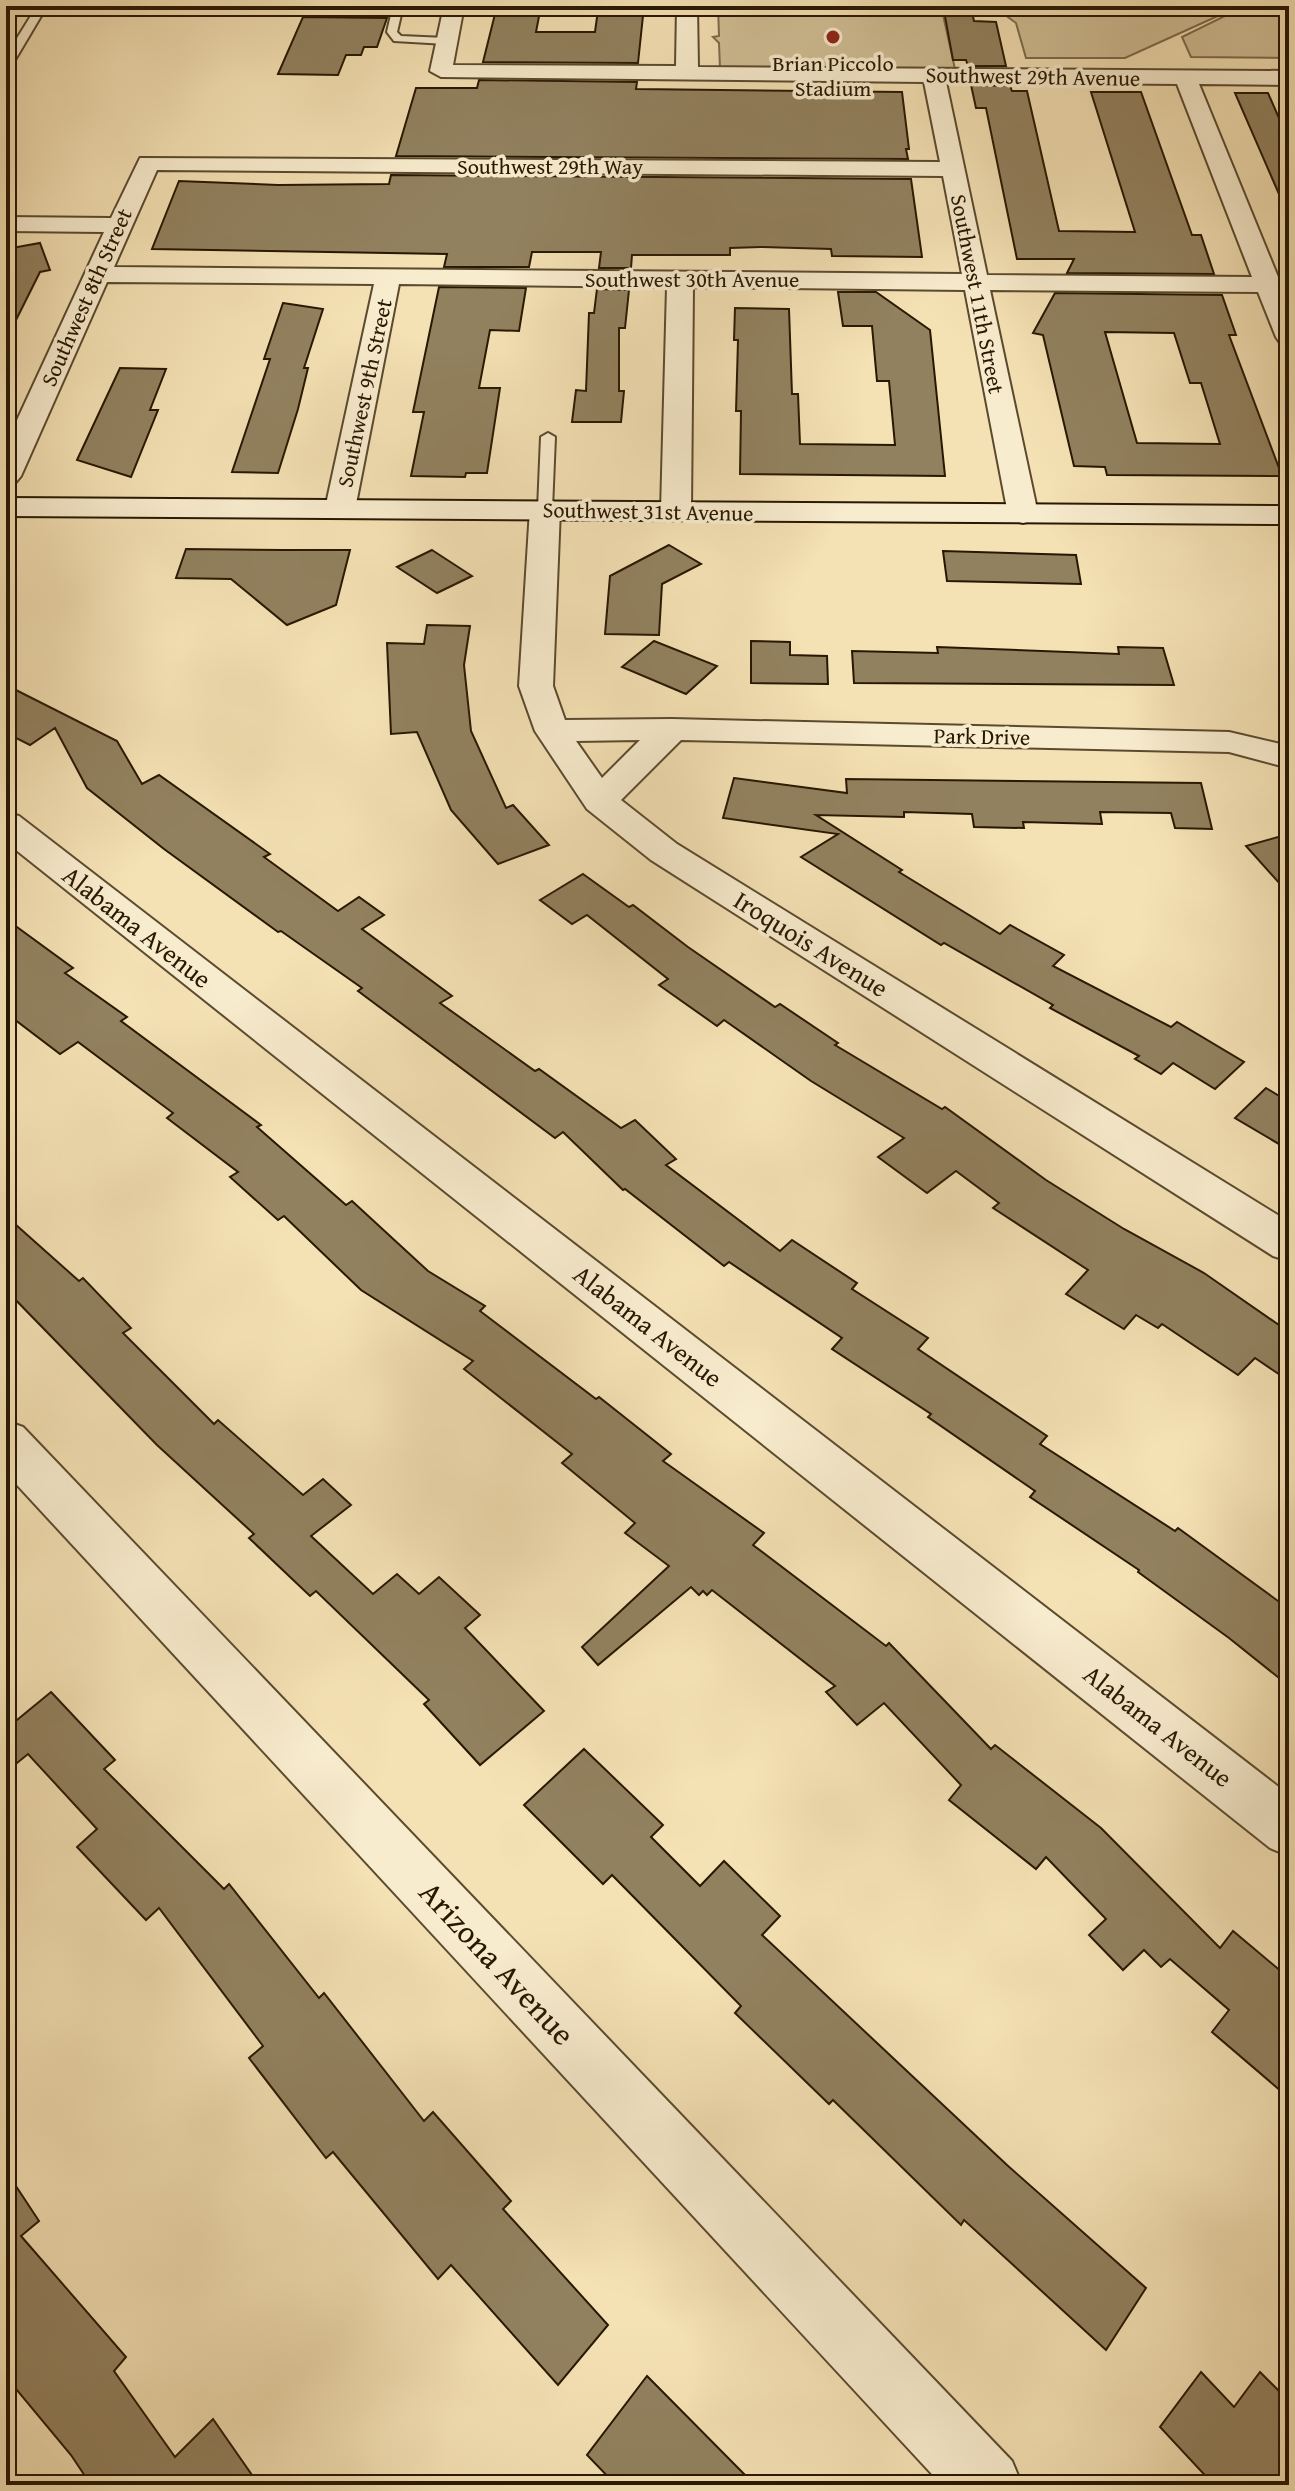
<svg xmlns="http://www.w3.org/2000/svg" width="1295" height="2491" font-family="'Gentium Book Plus',serif">
  <style>
    .green { fill: #d1bf96; stroke: #7c6c4c; stroke-width: 2 }
    .building { fill: #92815f; stroke: #281802; stroke-width: 2; fill-rule: evenodd }
    .lines { fill: none; stroke-linecap: round; stroke-linejoin: round }
    .lane-casing { stroke: #5b4a2e; stroke-width: 4 }
    .street-casing { stroke: #5b4a2e; stroke-width: 4 }
    .secondary-casing { stroke: #281802; stroke-width: 4 }
    .lane { fill: #f8ecce; fill-rule: evenodd }
    .street { fill: #f8ecce; fill-rule: evenodd }
    .secondary { fill: #f8ecce; fill-rule: evenodd }
    .poi-dot { fill: #8f2418; stroke: #f8ecce; stroke-width: 3 }
    .labels { text-anchor: middle; stroke-width: 7; stroke-linejoin: round; paint-order: stroke }
    .far-poi-label { font-size: 22px; fill: #281802; stroke: #f8ecce }
    .far-street-label { font-size: 22px; fill: #281802; stroke: #f8ecce }
    .street-label { font-size: 26px; fill: #281802; stroke: #f8ecce }
    .near-street-label { font-size: 32px; fill: #281802; stroke: #f8ecce }
  </style>
  <rect width="100%" height="100%" fill="#f4e1b4"/>
  <filter id="stains"><feTurbulence type="fractalNoise" baseFrequency=".0025" numOctaves="4"/><feColorMatrix values="0 0 0 0 .2 0 0 0 0 .09 0 0 0 0 .02 0 0 0 .5 -.17"/></filter>
  <radialGradient id="worn" r=".72"><stop offset=".6" stop-color="#630" stop-opacity="0"/><stop offset="1" stop-color="#630" stop-opacity=".3"/></radialGradient>
  <!-- green -->
  <g class="green">
    <path d="M718,6H941L955,69L720,68L719,43L713,37L719,36Z"/>
    <path d="M993,6H1240L1125,58H1026L1016,23Z"/>
    <path d="M1245,6H1289V58L1191,57L1182,37Z"/>
  </g>
  <!-- building -->
  <g class="building">
    <path d="M497,6H541L536,32H595L598,10H602L603,6H644L638,63L483,62Z"/>
    <path d="M944,11L972,12L974,21L996,22L1006,66H968L966,60H953Z"/>
    <path d="M303,17L387,18L377,47H364L361,55H346L338,75L278,74Z"/>
    <path d="M479,80L637,82L636,89L902,92L909,149H906L908,159L396,156L416,88H477Z"/>
    <path d="M971,85L1010,86L1012,91H1027L1059,231L1135,232L1091,92H1141L1192,235H1201L1214,274L1067,273L1074,259H1017L986,108H976Z"/>
    <path d="M1235,93H1268L1289,141V217Z"/>
    <path d="M391,175L911,179L922,257L832,256L831,249L761,247L730,248V255H632L631,268H599L601,252H532L529,267H444L447,254L152,249L179,181L278,185L389,184Z"/>
    <path d="M40,243L50,270L40,272L6,340V249Z"/>
    <path d="M439,287L526,288L519,331L490,330L479,388H500L487,473H466L465,477L411,476L424,412H413Z"/>
    <path d="M597,289L629,290L625,328H619V391H624L621,422H572L576,390L586,391L589,313H594Z"/>
    <path d="M838,292H876L930,330L945,476L740,474L741,411H736L738,340H734L735,308L789,309L792,394H798L800,444L895,445L889,381H877L872,326H843Z"/>
    <path d="M1055,293L1222,295L1236,335H1229L1282,476L1107,475L1105,467L1074,466L1043,335L1033,333ZM1105,332L1174,333L1190,383H1201L1220,444L1137,443Z"/>
    <path d="M283,303L323,309L304,368H308L298,409L278,473L232,472L270,359H264Z"/>
    <path d="M120,368L166,369L150,410H158L131,477L77,460Z"/>
    <path d="M669,545L701,564L662,584L659,635L605,634L610,576Z"/>
    <path d="M186,549L282,550H350L336,605L287,625L231,579L176,578Z"/>
    <path d="M432,550L472,576L437,593L397,567Z"/>
    <path d="M943,551L1076,555L1081,584L947,581Z"/>
    <path d="M427,625L470,626L464,665L471,731L506,808L513,805L549,845L498,864L451,810L417,732L391,734L387,643L424,644Z"/>
    <path d="M654,641L717,666L686,694L622,667Z"/>
    <path d="M751,641L790,642V655L827,656L828,684L751,683Z"/>
    <path d="M937,647L1119,654L1118,647L1163,648L1174,685L854,683L852,651L938,653Z"/>
    <path d="M6,685L117,741L142,784L159,775L270,854L264,857L338,911L359,897L384,915L362,929L452,996L440,1003L535,1071L539,1069L621,1128L635,1120L676,1159L666,1165L780,1251L792,1240L857,1283L852,1289L928,1338L918,1349L1047,1436L1040,1444L1175,1531L1178,1528L1289,1609V1686L1229,1638L1138,1572L1139,1570L1030,1497L1035,1491L928,1417L931,1414L832,1349L842,1338L729,1262L724,1266L625,1189L623,1190L563,1132L555,1138L358,991L362,988L281,931L278,932L164,849L87,788L55,728L30,745L6,733Z"/>
    <path d="M734,778L847,793L846,779L1201,783L1212,829L1175,828L1171,813L1100,812L1102,824L1023,822L1024,828L974,827L972,814L904,812V817L816,815L902,870L899,872L1000,934L1010,925L1064,955L1053,966L1171,1027L1177,1022L1244,1062L1215,1089L1173,1063L1161,1074L1135,1059L1139,1056L1050,1008L1053,1005L944,943L941,945L801,857L838,834L723,818Z"/>
    <path d="M1289,834V894L1246,846Z"/>
    <path d="M583,874L629,907L633,905L688,947L775,1007L780,1004L838,1043L835,1045L942,1109L945,1107L1046,1180L1124,1229L1204,1273L1289,1332V1381L1255,1358L1238,1375L1162,1324L1158,1328L1136,1315L1124,1329L1066,1294L1088,1270L993,1208L999,1203L956,1171L927,1193L878,1157L904,1138L811,1081L724,1020L717,1026L659,985L668,979L587,915L572,924L540,900Z"/>
    <path d="M6,919L73,968L65,973L127,1017L121,1021L261,1125L257,1127L346,1205L352,1201L428,1271L485,1306L480,1311L596,1399L599,1397L671,1454L663,1461L764,1533L753,1545L886,1646L889,1643L991,1749L995,1745L1101,1828L1220,1948L1233,1931L1289,1978V2098L1212,2032L1229,2010L1170,1959L1161,1967L1144,1950L1123,1970L1089,1935L1106,1919L1046,1857L1036,1869L949,1800L961,1785L884,1703L857,1725L826,1692L835,1686L712,1590L707,1595L703,1591L699,1595L691,1587L598,1665L582,1647L669,1566L625,1533L635,1523L562,1463L572,1454L464,1369L473,1361L361,1290L284,1216L278,1220L230,1177L238,1172L167,1118L173,1113L78,1042L60,1054L6,1013Z"/>
    <path d="M1266,1088L1289,1102V1150L1235,1118Z"/>
    <path d="M6,1216L79,1281L83,1278L131,1328L123,1333L214,1424L218,1420L303,1495L323,1479L351,1505L311,1536L373,1594L397,1574L419,1594L439,1577L480,1615L465,1628L544,1711L480,1765L424,1704L429,1700L316,1591L310,1596L249,1538L254,1534L157,1445L6,1290Z"/>
    <path d="M51,1692L115,1760L104,1769L224,1889L229,1884L319,1998L324,1993L424,2121L433,2112L511,2201L503,2209L608,2325L558,2385L451,2265L438,2279L333,2152L326,2158L249,2058L263,2046L159,1908L146,1920L77,1847L97,1829L28,1754L6,1772V1729Z"/>
    <path d="M584,1749L663,1825L651,1837L700,1886L724,1861L780,1916L762,1935L1007,2165L1146,2288L1106,2350L964,2220L961,2225L833,2100L829,2104L735,2013L741,2006L612,1875L603,1884L524,1805Z"/>
    <path d="M6,2171L39,2221L21,2236L126,2357L114,2371L175,2457L213,2419L259,2485H91L71,2455L6,2377Z"/>
    <path d="M1201,2372L1234,2407L1260,2372L1289,2401V2485H1214L1160,2427Z"/>
    <path d="M647,2376L755,2485H616L587,2455Z"/>
  </g>
  <g class="lines">
    <defs>
      <g id="lane">
        <path d="M37,6H47L15,60L6,63V56Z"/>
        <path d="M393,6H403L397,32L401,36L446,38L451,41L446,44L394,41L387,32Z"/>
        <path d="M548,433L555,437L552,509L545,513L538,509L541,437Z"/>
      </g>
      <g id="street">
        <path d="M444,6H464L453,65L676,66L677,6H697L698,67L1289,71V85L1199,84L1278,277H1289V293H1284L1289,304V345L1280,343L1276,337L1258,292L990,290L1038,514L1034,520L1023,523L1012,520L1008,514L965,290L693,287L691,511L687,517L676,520L665,517L661,511L667,287L399,284L355,509L351,515L340,518L329,515L325,509L374,284L107,282L21,476L16,482L6,485V444L104,232L6,231V217L111,218L140,158L940,162L924,82L441,77L430,71ZM946,82L1177,84L1252,277L987,275ZM157,170L943,176L962,274L114,267Z"/>
        <path d="M545,500L556,503L560,509L553,686L565,720L672,719L1229,732L1289,746V768L1229,752L681,740L621,800L677,844L1289,1222V1261L1273,1256L651,860L587,809L535,731L519,686L530,509L534,503ZM640,740L602,778L576,741Z"/>
        <path d="M6,813L19,816L1289,1795V1856L1270,1848L6,842Z"/>
        <path d="M6,1421L23,1427L1012,2461L1022,2485H942L6,1473Z"/>
      </g>
      <path id="secondary" d="M6,498L1289,506V524L6,516Z"/>
    </defs>
    <!-- lane casing -->
    <use href="#lane" class="lane-casing"/>
    <!-- street casing -->
    <use href="#street" class="street-casing"/>
    <!-- secondary casing -->
    <use href="#secondary" class="secondary-casing"/>
    <!-- lane -->
    <use href="#lane" class="lane"/>
    <!-- street -->
    <use href="#street" class="street"/>
    <!-- secondary -->
    <use href="#secondary" class="secondary"/>
  </g>
  <!-- markers -->
  <circle class="poi-dot" cx="833" cy="37" r="8"/>
  <g class="labels">
    <!-- far-poi labels -->
    <g class="far-poi-label">
      <text x="833" y="71">Brian Piccolo<tspan x="833" dy="25">Stadium</tspan></text>
    </g>
    <!-- far-street labels -->
    <g class="far-street-label">
      <text transform="translate(1033 76) rotate(1)" y="8">Southwest 29th Avenue</text>
      <text x="550" y="174">Southwest 29th Way</text>
      <text x="692" y="287">Southwest 30th Avenue</text>
      <text transform="translate(978 294) rotate(79)" y="8">Southwest 11th Street</text>
      <text transform="translate(86 297) rotate(-66)" y="8">Southwest 8th Street</text>
      <text transform="translate(364 393) rotate(-78)" y="8">Southwest 9th Street</text>
      <text transform="translate(648 511) rotate(1)" y="8">Southwest 31st Avenue</text>
      <text transform="translate(982 736) rotate(1)" y="8">Park Drive</text>
    </g>
    <!-- street labels -->
    <g class="street-label">
      <text transform="translate(137 927) rotate(38)" y="9">Alabama Avenue</text>
      <text transform="translate(811 944) rotate(32)" y="9">Iroquois Avenue</text>
      <text transform="translate(648 1326) rotate(38)" y="9">Alabama Avenue</text>
      <text transform="translate(1158 1726) rotate(38)" y="9">Alabama Avenue</text>
    </g>
    <!-- near-street labels -->
    <g class="near-street-label">
      <text transform="translate(497 1963) rotate(47)" y="11">Arizona Avenue</text>
    </g>
  </g>
  <!-- margin -->
  <rect width="1295" height="2491" fill="none" stroke="#f4e1b4" stroke-width="32"/>
  <rect x="8" y="8" width="1279" height="2475" fill="none" stroke="#281802" stroke-width="4"/>
  <rect x="16" y="16" width="1263" height="2459" fill="none" stroke="#281802" stroke-width="2"/>
  <rect width="100%" height="100%" filter="url(#stains)"/>
  <rect width="100%" height="100%" fill="url(#worn)"/>
</svg>
